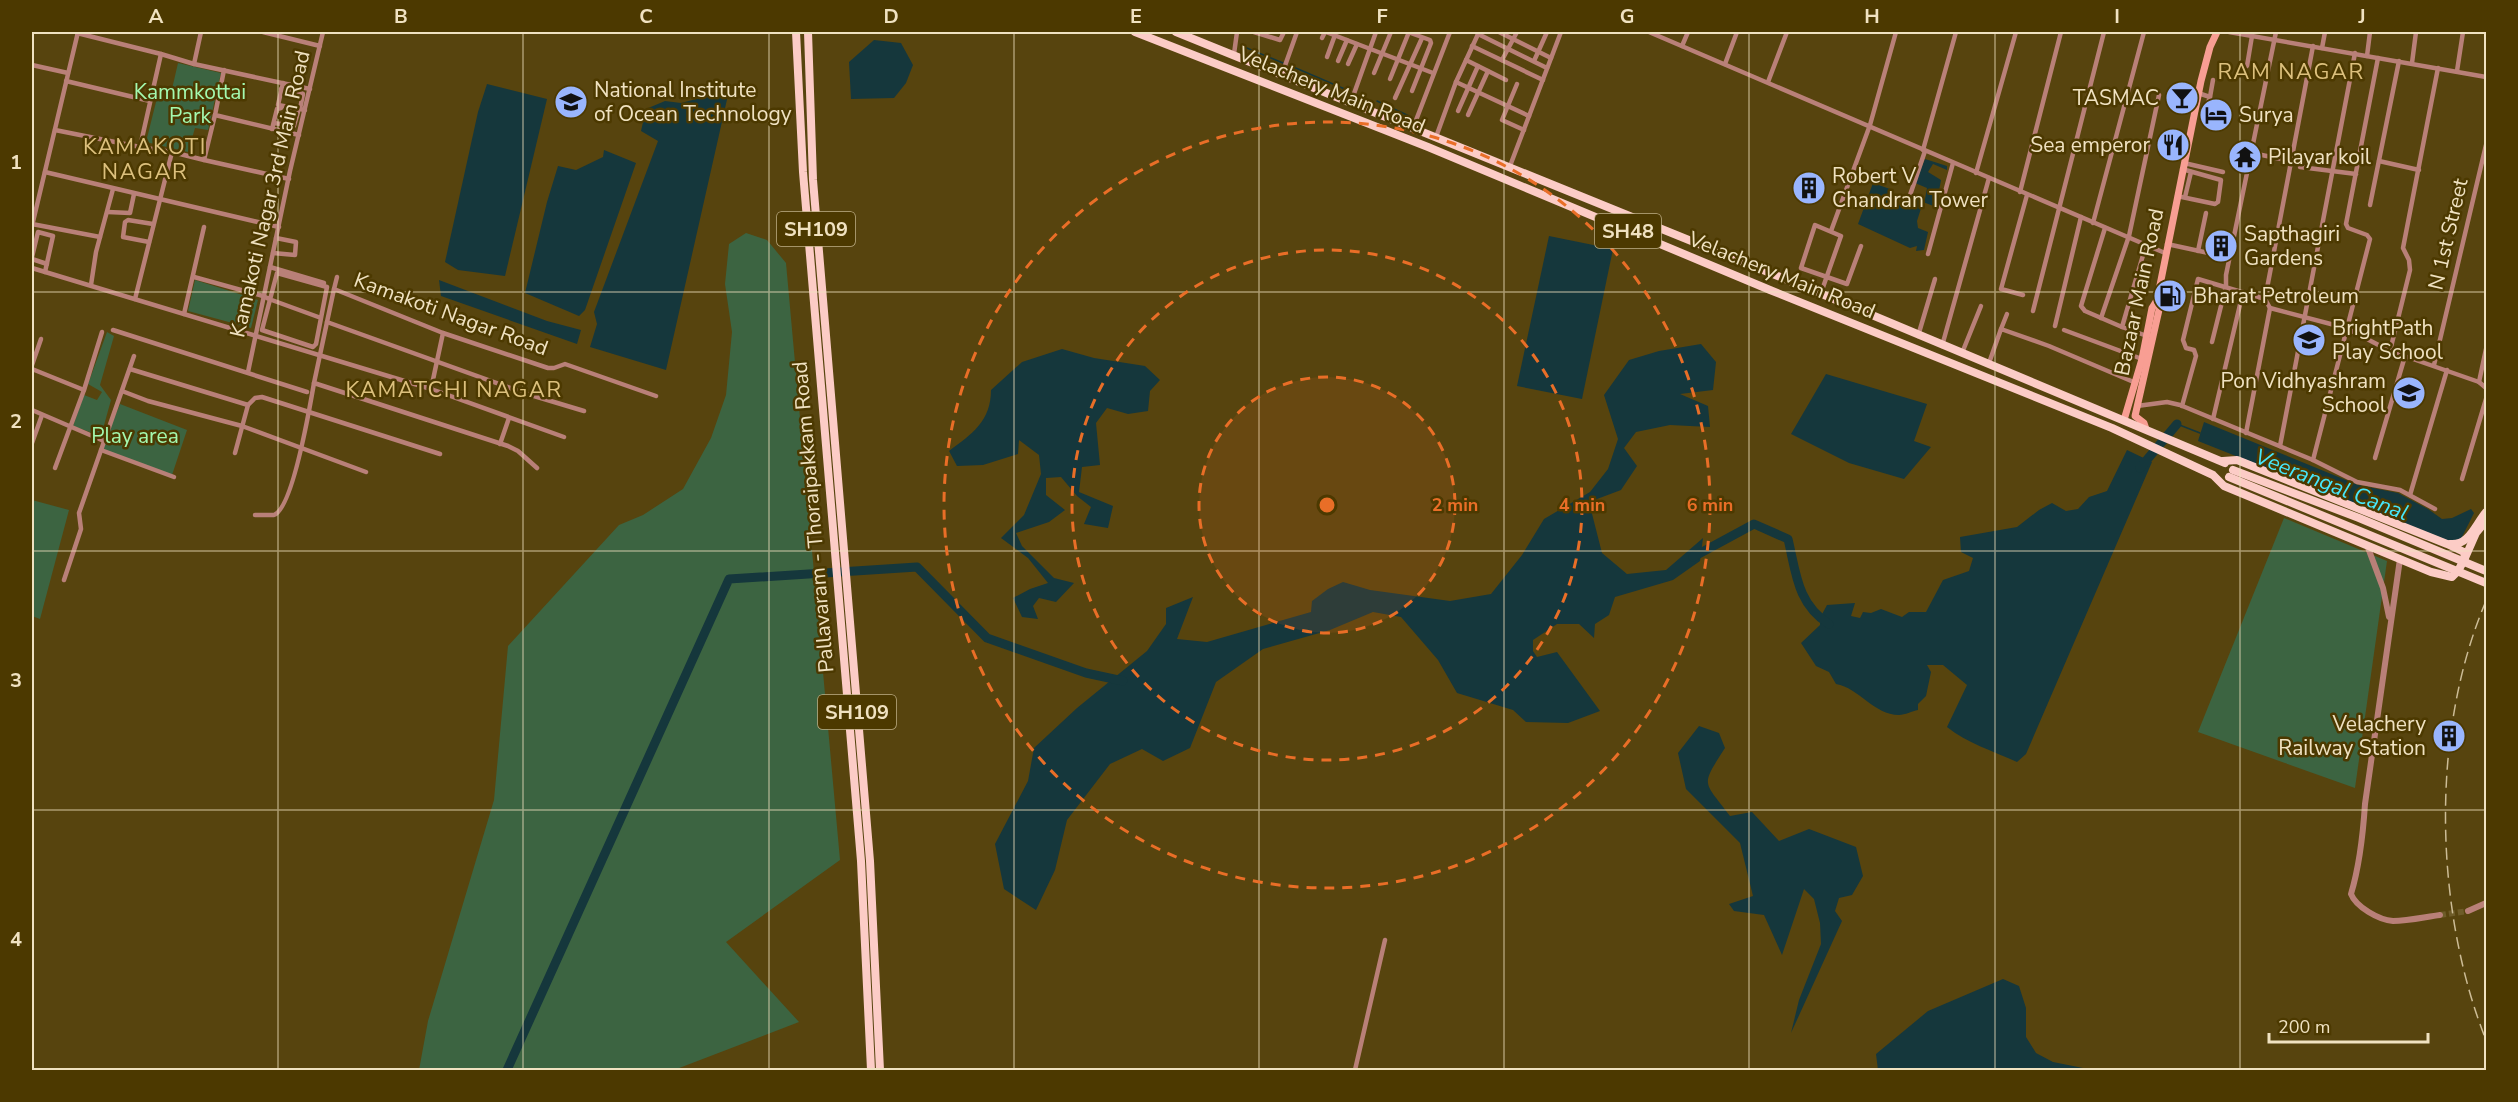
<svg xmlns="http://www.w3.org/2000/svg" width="2518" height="1102" font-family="'Nunito Sans',sans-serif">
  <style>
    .green { fill: #3c6441 }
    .water { fill: #15373c }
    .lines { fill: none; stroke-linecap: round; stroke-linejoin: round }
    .stream { stroke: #15373c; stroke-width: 1.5 }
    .river { stroke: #15373c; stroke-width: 9 }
    .tertiary-tunnel { stroke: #6e5c29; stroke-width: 6; stroke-dasharray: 6 3; stroke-linecap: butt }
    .minor { stroke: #b98078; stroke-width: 4.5 }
    .tertiary { stroke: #b98078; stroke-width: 6 }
    .secondary { stroke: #f89e93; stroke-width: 7 }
    .primary { stroke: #fcccc6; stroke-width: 8 }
    .rail { stroke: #ccbc96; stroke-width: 1.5; stroke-dasharray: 12 6; stroke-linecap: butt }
    .primary-bridge { stroke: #fcccc6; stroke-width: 8 }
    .grid { fill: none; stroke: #f0e2c1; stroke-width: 1.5; stroke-opacity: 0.55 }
    .ring { fill: none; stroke: #e96e27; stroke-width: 3; stroke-dasharray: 10 8 }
    .labels { text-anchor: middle; stroke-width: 5; stroke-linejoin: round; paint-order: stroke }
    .shield { fill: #4c3900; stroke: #bfaf87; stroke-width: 1.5 }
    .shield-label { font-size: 20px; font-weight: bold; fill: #f0e2c1 }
    .poi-label { font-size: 21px; fill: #f0e2c1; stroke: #4c3900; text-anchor: start }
    .street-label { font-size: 21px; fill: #f0e2c1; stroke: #4c3900 }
    .park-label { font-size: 21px; fill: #a4f9af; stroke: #4c3900 }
    .neighbourhood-label { font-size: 22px; letter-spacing: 1.5px; fill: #dcc07d; stroke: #4c3900 }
    .water-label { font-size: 22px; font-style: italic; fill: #46e7fb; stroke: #4c3900 }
    .centre { fill: #e96e27; stroke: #4c3900; stroke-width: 3 }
    .ring-label { font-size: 18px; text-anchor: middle; font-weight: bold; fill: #e96e27; stroke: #4c3900; stroke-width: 5; stroke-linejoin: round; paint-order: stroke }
    .neatline { fill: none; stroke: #f0e2c1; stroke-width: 2 }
    .grid-label { font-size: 20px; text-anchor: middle; font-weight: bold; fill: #f0e2c1 }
  </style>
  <rect width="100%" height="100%" fill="#57440e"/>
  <!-- green -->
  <g class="green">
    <path d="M178,63L221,73L208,130L195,128L188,152L146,142L160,86L172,89Z"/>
    <path d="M746,233L767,240L786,263L840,860L726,942L799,1022L674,1070H419L428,1021L494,800L508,646L619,525L643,515L683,489L711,438L726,395L732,332L725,284L729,244Z"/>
    <path d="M195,280L258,300L251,328L188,311Z"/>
    <path d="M107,332L114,336L100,385L111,400L101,436L73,426L84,395L97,400L102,392L88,384Z"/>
    <path d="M120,404L187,430L172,475L101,450Z"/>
    <path d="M32,500L69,510L40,619L32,616Z"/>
    <path d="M2284,518L2387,561L2355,788L2198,732Z"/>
  </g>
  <!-- water -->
  <g class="water">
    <path d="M874,40L901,43L913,65L906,83L894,98L851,99L849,62Z"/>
    <path d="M487,84L547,99L505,276L458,270L445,262L478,112Z"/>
    <path d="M712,95H728L666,370L590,347L597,324L594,312L658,141L641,131L646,109L665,101L681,103Z"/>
    <path d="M604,150L636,163L585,310L579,316L525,293L547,202L558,166L576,170L603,157Z"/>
    <path d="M1925,159L1947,166V170L1933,164L1928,172L1941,180L1936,207L1923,202L1917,221L1918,228L1928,232L1924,250L1916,251L1917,246L1910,248L1858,224L1873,183L1890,189L1886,200L1906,207L1911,195L1925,199L1927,188L1915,183Z"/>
    <path d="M1549,236L1613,249L1582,399L1517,386Z"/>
    <path d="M439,280L547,321L581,330L577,344L441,296Z"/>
    <path d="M1701,344L1716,362L1713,390L1680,394L1708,406L1710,427L1670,425L1636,432L1624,448L1637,466L1621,490L1589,502L1602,553L1627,574L1666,570L1703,538L1700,561L1673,580L1615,597L1609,615L1595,624L1594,638L1579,624H1557L1533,640V651L1537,657L1557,652L1600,711L1568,723L1526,722L1513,710L1457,693L1438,660L1401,617L1373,612L1330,630L1263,649L1216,682L1190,748L1163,761L1142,749L1110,764L1067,820L1055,870L1036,910L1004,889L995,844L1028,781L1034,748L1077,708L1147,651L1166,624V608L1193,597L1177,639L1207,642L1311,612L1312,601L1328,589L1343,582L1370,590L1450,601L1491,594L1522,555L1544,519L1590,492L1608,469L1618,439L1604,395L1629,360L1659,351Z"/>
    <path d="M1062,349L1094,358L1145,366L1160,380L1150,391L1148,411L1128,414L1107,408L1096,423L1100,465L1082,467L1079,492L1113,506L1108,528L1084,524L1091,507L1077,496L1061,477L1046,478V495L1065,510L1049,522L1016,533L1022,546L1054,578L1074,583L1056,602L1039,598L1033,606L1038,619L1022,617L1013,598L1030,589L1048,583L1028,558L1001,538L1024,515L1041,474L1039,455L1019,440L1018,454L983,465L957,466L949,451C972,434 991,421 991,390L1022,362Z"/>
    <path d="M1826,374L1927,404L1914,441L1931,447L1904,479L1849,463L1791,434Z"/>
    <path d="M2204,422L2358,485L2398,493L2428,509L2442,519L2452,518L2471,509L2474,513L2461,539L2449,541L2198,441Z"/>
    <path d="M2127,450L2152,462L2026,754L2017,762C1993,751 1967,743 1947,727L1967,685L1943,665H1927L1931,672L1926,696L1918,704V710C1912,711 1905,715 1899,715C1874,715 1859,688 1836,684L1829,672L1816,666L1801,643L1820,625V618L1827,605L1855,603L1851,616L1860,618L1863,612L1871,613L1881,609L1902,617L1909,612H1926L1943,580L1969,571L1973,558L1961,552L1960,537L2017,527L2039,510L2052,503L2066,511L2078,509L2089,497L2107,491Z"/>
    <path d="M1699,726L1719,733L1725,748C1700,787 1703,780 1730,816L1752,812L1779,841L1809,829L1856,847L1863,876L1852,895L1839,898L1835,911L1842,921L1791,1033L1799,1000L1821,944L1820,923L1814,899L1804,889L1782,955L1764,915L1734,911L1729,904L1753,896L1740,843L1686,789L1678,753Z"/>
    <path d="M2003,979L2019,986L2026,1008V1037L2036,1053L2053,1062L2093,1070H1878L1876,1054L1928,1011Z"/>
  </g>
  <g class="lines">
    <!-- stream -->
    <g class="stream">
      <path d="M1242,46L1283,63"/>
      <path d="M1291,66L1347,90"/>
      <path d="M1377,101L1409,116"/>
      <path d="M2177,424L2200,433"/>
    </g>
    <!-- river -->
    <g class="river">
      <path d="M2140,468L2177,424"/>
      <path d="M1693,557L1754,524L1788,539C1796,572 1797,604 1829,624"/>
      <path d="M507,1070L729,579L917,567L987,638L1086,673L1123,681"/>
    </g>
    <!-- tertiary-tunnel -->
    <path class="tertiary-tunnel" d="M2440,915L2468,911"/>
    <!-- minor -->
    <g class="minor">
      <path d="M263,32L320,46"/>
      <path d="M1254,32L1280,40L1284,32"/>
      <path d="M1326,32L1433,73"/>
      <path d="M1408,32L1430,40L1431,43L1412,91"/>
      <path d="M1499,32L1551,58"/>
      <path d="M1649,32L2165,253"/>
      <path d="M2229,32L2486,77"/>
      <path d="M1478,34L1547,68"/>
      <path d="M1322,38L1325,32"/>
      <path d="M1472,46L1543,80"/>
      <path d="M1682,46L1688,32"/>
      <path d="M2322,48L2325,32"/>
      <path d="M161,54L194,64L310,89"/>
      <path d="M1234,54L1237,32"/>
      <path d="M2367,56L2370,32"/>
      <path d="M1327,57L1335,35"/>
      <path d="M1466,60L1506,80"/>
      <path d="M1502,60L1517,32"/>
      <path d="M1338,61L1347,40"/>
      <path d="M1534,61L1547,32"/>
      <path d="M2412,63L2416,32"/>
      <path d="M194,64L201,32"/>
      <path d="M1348,64L1357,44"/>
      <path d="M1725,64L1737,32"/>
      <path d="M32,65L68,73"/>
      <path d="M2244,67L2247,66L2252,36"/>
      <path d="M224,70L215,115L299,135"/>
      <path d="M2457,71L2463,32"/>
      <path d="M1374,73L1391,32"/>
      <path d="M1282,74L1297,32"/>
      <path d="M1390,79L1409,32"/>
      <path d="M66,81L150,101"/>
      <path d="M1456,82L1529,116"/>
      <path d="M1768,82L1787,32"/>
      <path d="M283,83L278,105L305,110"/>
      <path d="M1517,84L1502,120L1524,130"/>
      <path d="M281,89L300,93"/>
      <path d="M2198,93L2210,97L2207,105"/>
      <path d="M2210,97L2213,80"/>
      <path d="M1395,98L1422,38"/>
      <path d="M1351,102L1376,32"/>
      <path d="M300,109L303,94L300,93L301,87"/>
      <path d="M1458,111L1478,66"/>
      <path d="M1468,115L1488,71"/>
      <path d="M274,123L294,126L298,112"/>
      <path d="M1413,128L1450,32"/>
      <path d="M272,129L277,109L281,108"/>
      <path d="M55,130L140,147L161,54L77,33"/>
      <path d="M1436,137L1456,82L1479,32"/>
      <path d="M140,147L172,152L204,160L215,115"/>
      <path d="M1923,150L1956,32"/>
      <path d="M2252,153L2291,161"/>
      <path d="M204,160L289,179"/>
      <path d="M2379,161L2419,170"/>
      <path d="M2184,163L2223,172"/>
      <path d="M1510,166L1561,32"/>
      <path d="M2300,167L2356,174"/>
      <path d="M45,172L279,227"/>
      <path d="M1976,173L2016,32"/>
      <path d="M2020,192L2061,32"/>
      <path d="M2177,196L2215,204L2218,202L2221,180L2182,169"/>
      <path d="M2185,197L2191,172"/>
      <path d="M1908,201L1925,151"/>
      <path d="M2370,205L2399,61"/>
      <path d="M108,212L130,213L134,194"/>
      <path d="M2093,223L2144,32"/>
      <path d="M32,224L100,237"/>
      <path d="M32,226L78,32"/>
      <path d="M2105,228L2081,306L2085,311L2122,327L2146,245"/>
      <path d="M1831,231L1870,125L1896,32"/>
      <path d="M149,242L123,237L125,222L128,220L153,224"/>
      <path d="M2167,244L2213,254"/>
      <path d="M2198,251L2206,213"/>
      <path d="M273,253L295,255L296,242L276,238"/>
      <path d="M1928,254L1953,163"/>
      <path d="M32,257L38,232L53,236L45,272"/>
      <path d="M32,259L47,264"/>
      <path d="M270,267L324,283"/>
      <path d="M32,268L431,389L564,437"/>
      <path d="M194,277L263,296L269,299L321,318L327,287L277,273L262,330L313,347L316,344L321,318"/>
      <path d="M91,285L96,252L113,189"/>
      <path d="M334,289L337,277"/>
      <path d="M1821,293L1841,236L1815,225L1801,268L1847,284L1861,246"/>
      <path d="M2023,295L2001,289L2027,195"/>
      <path d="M135,299L172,152"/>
      <path d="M2265,299L2313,46"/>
      <path d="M2033,311L2104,32"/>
      <path d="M184,314L204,227"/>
      <path d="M2101,318L2129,236L2159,95"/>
      <path d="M327,322L314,383L508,446L518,451L537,468"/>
      <path d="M2055,326L2081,217"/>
      <path d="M2122,327L2147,336"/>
      <path d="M2001,329L2007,314"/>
      <path d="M113,330L307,392"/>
      <path d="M2064,330L2142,359"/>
      <path d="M1918,336L1935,279"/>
      <path d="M2212,342L2226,286V275L2276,32"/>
      <path d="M1942,346L1989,178"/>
      <path d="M2390,351L2410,270L2409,260L2403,248L2438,68"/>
      <path d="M1962,353L1981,306"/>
      <path d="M1989,363L2001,329L2049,346L2136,383"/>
      <path d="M32,365L41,339"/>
      <path d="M2434,365L2486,145"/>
      <path d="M32,369L84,390"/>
      <path d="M130,369L248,405"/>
      <path d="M248,372L290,171L323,32"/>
      <path d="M2479,382L2486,349"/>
      <path d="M431,389L443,333"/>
      <path d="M122,391L148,401L242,426L366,472"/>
      <path d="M2137,406L2167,402L2180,405L2313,460L2357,482L2400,490L2435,509"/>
      <path d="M2182,406L2196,356L2194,350L2186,348L2183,340L2198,279L2265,299L2270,308L2346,328L2390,351L2479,382L2486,388"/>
      <path d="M32,410L104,441"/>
      <path d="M584,411L524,393L327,322L334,289L443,333L548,368H554L565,364L656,396"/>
      <path d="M2213,419L2243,292"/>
      <path d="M2246,433L2270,308"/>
      <path d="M32,443L42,415"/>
      <path d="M500,444L509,418"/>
      <path d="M2280,446L2355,53"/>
      <path d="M101,450L174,477"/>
      <path d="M235,453L248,405L255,398L262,397L440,454"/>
      <path d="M2375,458L2405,356"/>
      <path d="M2313,460L2370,239L2367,235L2348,228L2346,224L2378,58"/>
      <path d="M55,468L84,390L102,332"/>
      <path d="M2462,479L2486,399"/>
      <path d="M2410,495L2447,370"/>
      <path d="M255,515H274C293,508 310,406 314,383"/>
      <path d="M64,580L81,529L79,513L134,356"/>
      <path d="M1355,1070L1385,940"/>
    </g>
    <!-- tertiary -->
    <g class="tertiary">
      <path d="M2367,545L2383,588L2389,617"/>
      <path d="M2400,559L2365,804C2363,835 2360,864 2351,894C2356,907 2379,920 2393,921C2408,921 2425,917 2440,915"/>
      <path d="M2468,911L2486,903"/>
    </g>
    <!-- secondary -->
    <g class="secondary">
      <path d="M2124,420L2142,359L2152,308L2157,300L2201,81L2210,47L2217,32"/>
      <path d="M2146,429L2144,423L2135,416L2159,310L2157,300"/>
    </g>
    <!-- primary -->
    <g class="primary">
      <path d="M796,32L803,172L861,861L871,1070"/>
      <path d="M808,32L813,180L870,861L880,1070"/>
      <path d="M1135,32L1428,147L1770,290L2112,428L2213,475L2224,486L2431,572L2452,577L2458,571L2465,558L2464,552L2447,544L2237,460L2223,461"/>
      <path d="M1176,32L1817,292L2225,463"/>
      <path d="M2450,544C2469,546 2475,525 2486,512"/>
      <path d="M2465,558L2476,533L2486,521"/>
    </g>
    <!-- rail -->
    <path class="rail" d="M2486,601C2430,732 2434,909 2486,1040"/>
    <!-- primary-bridge -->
    <g class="primary-bridge">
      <path d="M2233,470L2359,518L2486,571"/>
      <path d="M2229,477L2486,583"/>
    </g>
  </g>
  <!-- grid -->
  <path class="grid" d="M278,32V1070M523,32V1070M769,32V1070M1014,32V1070M1259,32V1070M1504,32V1070M1749,32V1070M1995,32V1070M2240,32V1070M32,292H2486M32,551H2486M32,810H2486"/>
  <!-- distance rings -->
  <circle cx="1327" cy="505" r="128" fill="#e96e27" fill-opacity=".12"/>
  <g class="ring">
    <circle cx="1327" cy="505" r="128"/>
    <circle cx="1327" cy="505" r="255"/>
    <circle cx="1327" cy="505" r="383"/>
  </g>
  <!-- icons -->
  <defs>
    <symbol id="bar-disc" viewBox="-11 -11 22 22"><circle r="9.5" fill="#99b5fd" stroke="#4c3900"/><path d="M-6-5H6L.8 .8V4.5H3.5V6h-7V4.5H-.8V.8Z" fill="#111"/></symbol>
    <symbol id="university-disc" viewBox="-11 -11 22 22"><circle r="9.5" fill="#99b5fd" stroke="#4c3900"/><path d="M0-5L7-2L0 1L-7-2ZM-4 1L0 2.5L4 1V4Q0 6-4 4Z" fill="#111"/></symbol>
    <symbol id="hotel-disc" viewBox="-11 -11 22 22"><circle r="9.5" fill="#99b5fd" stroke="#4c3900"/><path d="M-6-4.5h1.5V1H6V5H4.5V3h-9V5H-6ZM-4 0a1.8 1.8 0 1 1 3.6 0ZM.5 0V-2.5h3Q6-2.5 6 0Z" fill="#111"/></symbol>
    <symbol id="restaurant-disc" viewBox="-11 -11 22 22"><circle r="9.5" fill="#99b5fd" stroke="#4c3900"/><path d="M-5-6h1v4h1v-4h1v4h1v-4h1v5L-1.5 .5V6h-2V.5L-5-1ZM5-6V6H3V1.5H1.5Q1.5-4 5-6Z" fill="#111"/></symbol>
    <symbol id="temple-disc" viewBox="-11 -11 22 22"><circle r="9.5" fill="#99b5fd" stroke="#4c3900"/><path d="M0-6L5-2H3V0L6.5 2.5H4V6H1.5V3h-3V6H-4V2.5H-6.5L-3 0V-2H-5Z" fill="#111"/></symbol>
    <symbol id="building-disc" viewBox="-11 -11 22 22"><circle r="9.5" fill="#99b5fd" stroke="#4c3900"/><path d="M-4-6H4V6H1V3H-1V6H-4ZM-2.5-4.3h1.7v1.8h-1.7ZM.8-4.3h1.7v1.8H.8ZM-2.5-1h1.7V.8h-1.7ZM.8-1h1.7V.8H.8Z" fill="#111"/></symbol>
    <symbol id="fuel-disc" viewBox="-11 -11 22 22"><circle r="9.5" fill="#99b5fd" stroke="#4c3900"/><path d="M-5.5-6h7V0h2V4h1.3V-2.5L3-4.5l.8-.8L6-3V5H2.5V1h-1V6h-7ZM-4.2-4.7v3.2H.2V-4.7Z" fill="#111"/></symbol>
    <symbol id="school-disc" viewBox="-11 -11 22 22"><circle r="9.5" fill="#99b5fd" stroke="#4c3900"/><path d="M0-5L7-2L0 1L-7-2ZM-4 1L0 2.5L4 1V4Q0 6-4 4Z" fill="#111"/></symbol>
  </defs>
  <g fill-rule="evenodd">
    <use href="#bar-disc" x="2163" y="79" width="38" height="38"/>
    <use href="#university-disc" x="552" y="83" width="38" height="38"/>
    <use href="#hotel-disc" x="2197" y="96" width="38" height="38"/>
    <use href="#restaurant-disc" x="2154" y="126" width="38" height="38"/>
    <use href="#temple-disc" x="2226" y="138" width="38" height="38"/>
    <use href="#building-disc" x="1790" y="169" width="38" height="38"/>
    <use href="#building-disc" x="2202" y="227" width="38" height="38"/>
    <use href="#fuel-disc" x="2151" y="277" width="38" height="38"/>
    <use href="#school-disc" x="2290" y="321" width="38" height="38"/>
    <use href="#school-disc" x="2390" y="374" width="38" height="38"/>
    <use href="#building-disc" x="2430" y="717" width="38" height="38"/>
  </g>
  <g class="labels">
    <!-- shield labels -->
    <g class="shield">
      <rect x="777" y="212" width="78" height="34" rx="4.5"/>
      <rect x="1595" y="214" width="66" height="34" rx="4.5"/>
      <rect x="818" y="695" width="78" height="34" rx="4.5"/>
    </g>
    <g class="shield-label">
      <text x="816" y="236">SH109</text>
      <text x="1628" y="238">SH48</text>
      <text x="857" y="719">SH109</text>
    </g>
    <!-- poi labels -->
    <g class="poi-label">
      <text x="594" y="97">National Institute<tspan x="594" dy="24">of Ocean Technology</tspan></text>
      <text x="2159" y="105" text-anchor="end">TASMAC</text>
      <text x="2239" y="122">Surya</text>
      <text x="2150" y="152" text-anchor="end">Sea emperor</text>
      <text x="2268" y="164">Pilayar koil</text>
      <text x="1832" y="183">Robert V<tspan x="1832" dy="24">Chandran Tower</tspan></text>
      <text x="2244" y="241">Sapthagiri<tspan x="2244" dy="24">Gardens</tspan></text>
      <text x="2193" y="303">Bharat Petroleum</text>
      <text x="2332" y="335">BrightPath<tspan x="2332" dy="24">Play School</tspan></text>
      <text x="2386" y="388" text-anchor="end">Pon Vidhyashram<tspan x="2386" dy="24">School</tspan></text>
      <text x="2426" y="731" text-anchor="end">Velachery<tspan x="2426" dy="24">Railway Station</tspan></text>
    </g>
    <!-- street labels -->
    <g class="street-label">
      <text transform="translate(1332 90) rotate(22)" y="7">Velachery Main Road</text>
      <text transform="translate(270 194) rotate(-77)" y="7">Kamakoti Nagar 3rd Main Road</text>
      <text transform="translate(2448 234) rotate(-77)" y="7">N 1st Street</text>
      <text transform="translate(1782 275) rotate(22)" y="7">Velachery Main Road</text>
      <text transform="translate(2139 292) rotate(-78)" y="7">Bazaar Main Road</text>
      <text transform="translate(451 314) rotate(20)" y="7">Kamakoti Nagar Road</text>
      <text transform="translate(813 517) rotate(-95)" y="7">Pallavaram - Thoraipakkam Road</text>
    </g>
    <!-- park labels -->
    <g class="park-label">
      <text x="190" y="99">Kammkottai<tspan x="190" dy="24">Park</tspan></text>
      <text x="135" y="443">Play area</text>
    </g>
    <!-- neighbourhood labels -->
    <g class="neighbourhood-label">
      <text x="2291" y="79">RAM NAGAR</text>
      <text x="145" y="154">KAMAKOTI<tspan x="145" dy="25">NAGAR</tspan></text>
      <text x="454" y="397">KAMATCHI NAGAR</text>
    </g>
    <!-- water labels -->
    <g class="water-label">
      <text transform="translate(2332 484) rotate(21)" y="8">Veerangal Canal</text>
    </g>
  </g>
  <circle cx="1327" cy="505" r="9" class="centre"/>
  <g class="ring-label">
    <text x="1455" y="511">2 min</text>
    <text x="1582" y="511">4 min</text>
    <text x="1710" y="511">6 min</text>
  </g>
  <!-- border -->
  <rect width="2518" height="1102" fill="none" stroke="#4c3900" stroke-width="66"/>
  <!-- scale -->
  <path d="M2269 1033v9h159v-9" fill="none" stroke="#f0e2c1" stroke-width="3"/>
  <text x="2278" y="1033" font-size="18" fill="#f0e2c1" stroke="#4c3900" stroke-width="4.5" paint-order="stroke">200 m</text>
  <rect x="33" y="33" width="2452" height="1036" class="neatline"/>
  <g class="grid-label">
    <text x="156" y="23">A</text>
    <text x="401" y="23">B</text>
    <text x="646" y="23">C</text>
    <text x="891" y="23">D</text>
    <text x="1136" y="23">E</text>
    <text x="1382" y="23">F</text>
    <text x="1627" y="23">G</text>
    <text x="1872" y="23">H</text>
    <text x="2117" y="23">I</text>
    <text x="2362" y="23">J</text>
    <text x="16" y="169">1</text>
    <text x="16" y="428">2</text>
    <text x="16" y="687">3</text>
    <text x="16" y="946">4</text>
  </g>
</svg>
